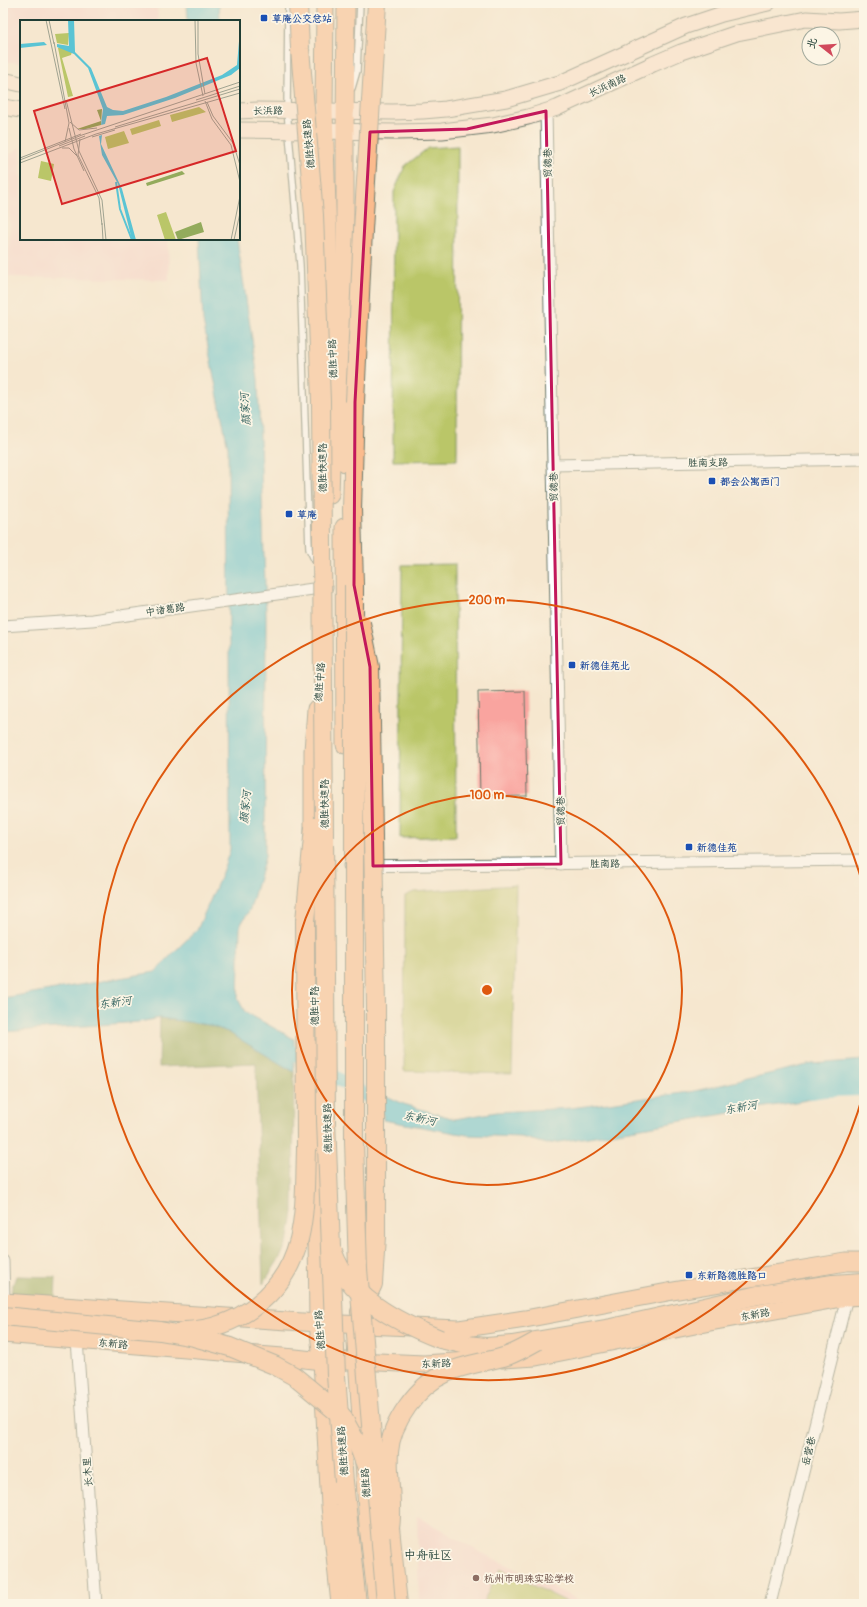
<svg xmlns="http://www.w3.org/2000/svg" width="867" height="1607" font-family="Pangolin,'LXGW WenKai TC',sans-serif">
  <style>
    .built { fill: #f7d0cb }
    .green { fill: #bac668; stroke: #6c824e }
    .forest { fill: #93ab5c; stroke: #597448 }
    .water { fill: #5ac4d4; stroke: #3c8084 }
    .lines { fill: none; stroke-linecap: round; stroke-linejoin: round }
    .canal { stroke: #5ac4d4; stroke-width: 14 }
    .building { fill: #f9a49f }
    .service-casing { stroke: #6a786a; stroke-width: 8 }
    .minor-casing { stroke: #6a786a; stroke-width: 13 }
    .secondary-casing { stroke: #6a786a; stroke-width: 17 }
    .primary-casing { stroke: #6a786a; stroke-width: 19 }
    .trunk-casing { stroke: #6a786a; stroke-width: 20 }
    .service { stroke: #fff; stroke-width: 5.5 }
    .minor { stroke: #fff; stroke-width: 11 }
    .secondary { stroke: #fde4d1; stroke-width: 15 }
    .primary { stroke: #fbbb8d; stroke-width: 17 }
    .trunk { stroke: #fbbb8d; stroke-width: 18 }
    .trunk-bridge-casing { stroke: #6a786a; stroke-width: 20; stroke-linecap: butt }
    .trunk-bridge { stroke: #fbbb8d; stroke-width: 18 }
    .marked { fill: none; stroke: #c2185b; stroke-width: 3; stroke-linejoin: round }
    .ring { fill: none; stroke: #de580e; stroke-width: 2 }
    .transit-dot { fill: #1a4fb4; stroke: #fcf5e5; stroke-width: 1.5 }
    .education-dot { fill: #8d6e63; stroke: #fcf5e5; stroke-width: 1.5 }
    .labels { text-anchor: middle; stroke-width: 3.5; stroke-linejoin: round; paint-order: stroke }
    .transit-label { font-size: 10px; font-weight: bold; fill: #164399; stroke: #fcf5e5; text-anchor: start }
    .street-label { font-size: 10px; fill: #1f3d34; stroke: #fcf5e5 }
    .education-label { font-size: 10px; font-weight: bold; fill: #785e54; stroke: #fcf5e5; text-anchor: start }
    .water-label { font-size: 11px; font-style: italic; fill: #2e5f5c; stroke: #fcf5e5 }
    .quarter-label { font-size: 12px; fill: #1f3d34; stroke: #fcf5e5 }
    .inset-river { fill: none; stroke: #5ac4d4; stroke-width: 2 }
    .inset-road { fill: none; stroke: #a0a391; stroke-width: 1 }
    .view { fill: #d62828; fill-opacity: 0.15; stroke: #d62828; stroke-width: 2 }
    .inset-edge { fill: none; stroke: #1f3d34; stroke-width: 2 }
    .centre { fill: #de580e; stroke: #fcf5e5; stroke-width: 2 }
    .ring-label { font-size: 12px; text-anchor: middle; font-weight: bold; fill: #de580e; stroke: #fcf5e5; stroke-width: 3.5; stroke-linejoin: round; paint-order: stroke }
  </style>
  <rect width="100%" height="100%" fill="#fcf5e5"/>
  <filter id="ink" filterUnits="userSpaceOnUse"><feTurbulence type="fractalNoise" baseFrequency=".025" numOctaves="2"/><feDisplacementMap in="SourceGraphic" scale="8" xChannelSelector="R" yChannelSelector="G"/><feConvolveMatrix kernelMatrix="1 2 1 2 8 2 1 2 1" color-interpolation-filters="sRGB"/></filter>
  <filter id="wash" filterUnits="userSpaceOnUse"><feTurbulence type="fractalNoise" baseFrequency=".012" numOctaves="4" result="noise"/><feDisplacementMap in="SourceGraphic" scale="16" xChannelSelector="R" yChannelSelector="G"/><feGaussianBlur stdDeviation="0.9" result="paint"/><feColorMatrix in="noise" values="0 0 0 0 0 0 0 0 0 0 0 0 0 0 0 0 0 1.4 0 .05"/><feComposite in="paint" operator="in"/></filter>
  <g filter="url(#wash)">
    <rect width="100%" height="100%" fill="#f6e7cf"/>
    <!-- built -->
    <g class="built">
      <path d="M3,3H157L158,21H21V63L3,61Z"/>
      <path d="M21,146V239H168L169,280L9,277L10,154Z"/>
      <path d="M417,1516L480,1552L587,1604H419Z"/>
    </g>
    <!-- green -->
    <g class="green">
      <path d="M458,146L457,460L393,461L394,192L405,166L428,148Z"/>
      <path d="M455,564L456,836L400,838L402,565Z"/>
      <path d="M516,885L512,1074L404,1071L405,896L414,892Z"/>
      <path d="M500,1569L571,1604H482Z"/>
    </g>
    <!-- forest -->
    <g class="forest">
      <path d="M160,1018L209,1025L228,1032L294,1072L293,1212L289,1237L281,1256L263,1284L256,1063L159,1067Z"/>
      <path d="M16,1276L56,1277L55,1299L10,1294Z"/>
    </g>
    <!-- water -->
    <g class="water">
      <path d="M187,3H219L220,21H188Z"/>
      <path d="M199,239H237L258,379L266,614L265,857L250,909L240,926L238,999L245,1012L294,1039V1072L228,1032L209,1025L160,1018L139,1022L3,1032V998L155,972L178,948L197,930L220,878L230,850L228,448L203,321Z"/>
      <path d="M864,1060V1085L842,1084L807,1100L547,1144L521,1137L467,1135L383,1120L384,1095L406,1105L455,1119L497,1112L571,1108L690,1092L812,1064Z"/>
    </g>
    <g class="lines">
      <!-- canal -->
      <g class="canal">
        <path d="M278,1044L383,1105"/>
        <path d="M811,1092L824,1090L864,1089"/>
      </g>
    </g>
    <g id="blocks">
      <!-- building -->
      <path class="building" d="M525,691L527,796L480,797L478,692Z"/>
    </g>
  </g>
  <g filter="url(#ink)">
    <use href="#blocks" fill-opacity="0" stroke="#6a786a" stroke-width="1"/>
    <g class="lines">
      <defs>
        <g id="service">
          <path d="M288,3L287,110L300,265L309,549L316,563"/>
          <path d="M352,88L357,71L360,3"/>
        </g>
        <g id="minor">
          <path d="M546,111L561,864"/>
          <path d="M553,465L864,459"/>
          <path d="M3,626L92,620L327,587"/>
          <path d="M349,866L864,860"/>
          <path d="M3,1261L4,1302"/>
          <path d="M77,1340L96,1604"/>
          <path d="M770,1604L847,1297"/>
        </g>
        <g id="secondary">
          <path d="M3,80L21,84"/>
          <path d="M3,107L21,110"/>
          <path d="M239,111L258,110L393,112L423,111L446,109L506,99L560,83L686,26L722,14L768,3"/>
          <path d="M239,130L397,132L442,131L493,125L528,117L557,108L653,64L681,52L737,33L806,19L839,21L864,19"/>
        </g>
        <g id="primary">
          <path d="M325,3L324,111L333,401L330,495"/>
          <path d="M345,463V132L346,3"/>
          <path d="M344,527L345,745"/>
          <path d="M313,841V751L316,709"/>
          <path d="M315,1049L318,1323L322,1361L330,1506L340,1604"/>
          <path d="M3,1302L318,1323L459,1329L525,1319L673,1291L846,1262H864"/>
          <path d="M355,1327L368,1525L377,1604"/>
          <path d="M3,1334L295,1358L322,1361H356L424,1364L469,1361"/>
          <path d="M502,1359L536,1357L710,1322L847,1297L864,1296"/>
        </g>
        <g id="trunk">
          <path d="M354,585L352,510L355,402"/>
          <path d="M305,921L306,1149"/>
          <path d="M360,1312L373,1284L376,1236V1007"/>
          <path d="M440,1339L467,1345L486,1347L512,1345L611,1328L758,1295L833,1284L864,1282"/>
          <path d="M344,1482L357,1604"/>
          <path d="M390,1528L398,1604"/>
        </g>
      </defs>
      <!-- service casing -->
      <use href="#service" class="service-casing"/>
      <!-- minor casing -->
      <use href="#minor" class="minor-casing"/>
      <!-- secondary casing -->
      <use href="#secondary" class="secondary-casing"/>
      <!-- primary casing -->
      <use href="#primary" class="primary-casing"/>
      <!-- trunk casing -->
      <use href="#trunk" class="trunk-casing"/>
      <!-- service -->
      <use href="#service" class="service"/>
      <!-- minor -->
      <use href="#minor" class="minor"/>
      <!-- secondary -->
      <use href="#secondary" class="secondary"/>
      <!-- primary -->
      <use href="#primary" class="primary"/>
      <!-- trunk -->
      <use href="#trunk" class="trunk"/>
      <defs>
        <g id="trunk-bridge">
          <path d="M298,3L300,49L314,215L321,401L326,1121L336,1375L344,1482"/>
          <path d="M355,402L363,230L377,3"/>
          <path d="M354,585V1141L358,1269L386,1604"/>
          <path d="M361,623L370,667L376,1007"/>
          <path d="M305,921L314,827"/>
          <path d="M333,1252C349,1298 397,1322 440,1339"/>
          <path d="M3,1316L160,1331L194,1337L230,1347L274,1365L294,1376L342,1416L358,1445L368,1471"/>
          <path d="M184,1331C239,1329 286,1293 299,1239C306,1211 305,1178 306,1149"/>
          <path d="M390,1528C394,1502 387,1477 389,1452C391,1422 418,1385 446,1373C465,1364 487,1362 507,1356C518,1352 528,1346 537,1341"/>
        </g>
      </defs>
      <!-- trunk-bridge casing -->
      <use href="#trunk-bridge" class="trunk-bridge-casing"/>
      <!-- trunk-bridge -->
      <use href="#trunk-bridge" class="trunk-bridge"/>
    </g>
  </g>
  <!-- marked area -->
  <path d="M0 0H867V1607H0ZM546,111L561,864L373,866L370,667L354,585L355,402L370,132L467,129Z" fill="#f6e7cf" fill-opacity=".55" fill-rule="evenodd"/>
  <path class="marked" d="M546,111L561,864L373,866L370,667L354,585L355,402L370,132L467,129Z"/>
  <!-- distance rings -->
  <g class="ring">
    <circle cx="487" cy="990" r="195"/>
    <path d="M864 1091A390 390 0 1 1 864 889"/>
  </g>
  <!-- markers -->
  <g class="transit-dot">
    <rect x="260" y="14" width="8" height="8" rx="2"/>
    <rect x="708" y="477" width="8" height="8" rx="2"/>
    <rect x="285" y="510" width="8" height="8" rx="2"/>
    <rect x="568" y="661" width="8" height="8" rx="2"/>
    <rect x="685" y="843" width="8" height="8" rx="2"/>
    <rect x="685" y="1271" width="8" height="8" rx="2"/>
  </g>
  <circle class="education-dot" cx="476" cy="1578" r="4"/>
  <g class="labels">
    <!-- transit labels -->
    <g class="transit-label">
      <text x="272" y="22">草庵公交总站</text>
      <text x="720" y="485">都会公寓西门</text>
      <text x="297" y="518">草庵</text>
      <text x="580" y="669">新德佳苑北</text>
      <text x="697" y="851">新德佳苑</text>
      <text x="697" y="1279">东新路德胜路口</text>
    </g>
    <!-- street labels -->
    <g class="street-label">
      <text transform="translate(607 85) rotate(-25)" y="4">长浜南路</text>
      <text transform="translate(268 110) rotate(-1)" y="4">长浜路</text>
      <text transform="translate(308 144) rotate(-95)" y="4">德胜快速路</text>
      <text transform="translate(547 163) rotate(-91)" y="4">贸德巷</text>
      <text transform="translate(332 359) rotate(-92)" y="4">德胜中路</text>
      <text transform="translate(708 462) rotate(-1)" y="4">胜南支路</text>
      <text transform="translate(322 468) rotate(-90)" y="4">德胜快速路</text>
      <text transform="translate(553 487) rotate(-91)" y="4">贸德巷</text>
      <text transform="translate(165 609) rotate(-8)" y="4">中诸葛路</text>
      <text transform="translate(319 682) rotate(-85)" y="4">德胜中路</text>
      <text transform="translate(324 804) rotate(-90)" y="4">德胜快速路</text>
      <text transform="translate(560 811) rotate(-91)" y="4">贸德巷</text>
      <text transform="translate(605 863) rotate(-1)" y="4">胜南路</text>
      <text transform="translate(314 1006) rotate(-90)" y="4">德胜中路</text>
      <text transform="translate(327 1128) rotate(-91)" y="4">德胜快速路</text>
      <text transform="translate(755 1314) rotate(-10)" y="4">东新路</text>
      <text transform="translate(319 1330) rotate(-94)" y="4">德胜中路</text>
      <text transform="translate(113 1343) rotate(5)" y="4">东新路</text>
      <text transform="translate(436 1363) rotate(-2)" y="4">东新路</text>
      <text transform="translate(342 1451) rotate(-94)" y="4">德胜快速路</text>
      <text transform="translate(808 1451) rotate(-76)" y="4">岳营巷</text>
      <text transform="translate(87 1472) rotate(-94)" y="4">长木里</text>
      <text transform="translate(365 1483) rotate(-94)" y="4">德胜路</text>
    </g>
    <!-- education labels -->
    <g class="education-label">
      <text x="484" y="1582">杭州市明珠实验学校</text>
    </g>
    <!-- water labels -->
    <g class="water-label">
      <text transform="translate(245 409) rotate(-94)" y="4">颜家河</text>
      <text transform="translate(245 807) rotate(-85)" y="4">颜家河</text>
      <text transform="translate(115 1002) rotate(-8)" y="4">东新河</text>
      <text transform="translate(741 1107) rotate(-10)" y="4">东新河</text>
      <text transform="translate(420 1118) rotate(12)" y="4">东新河</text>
    </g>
    <!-- quarter labels -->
    <g class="quarter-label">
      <text x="428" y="1559">中舟社区</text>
    </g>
  </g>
  <!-- overview -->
  <g transform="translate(20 20)">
    <rect width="220" height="220" fill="#f6e7cf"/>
    <path d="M49,13L48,25L37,23L35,14ZM42,26L52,32L51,35L42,38L53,76L48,77L38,28ZM179,87L186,92L152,102L150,95ZM139,100L141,106L112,115L110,109ZM104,111L109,123L88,129L85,117ZM21,141L34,144L31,161L18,158ZM146,192L156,220H145L137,195Z" fill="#bac668"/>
    <path d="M82,89L81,105L66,109H57L81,101L77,90ZM162,151L165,154L127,166L126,163ZM181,202L184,212L158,220L155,212Z" fill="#93ab5c"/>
    <path d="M48,0H54L55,32L71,48L87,87L93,90L103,91L146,77L202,55L217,45L220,9V48L211,55L155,78L103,95L87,96L85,104L81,105L83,89L68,48L54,34L37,27V24L49,26ZM24,22L27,25L0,28V24ZM82,115L81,124L102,169L116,220H112L98,164L82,135L79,116Z" fill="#5ac4d4"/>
    <path class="inset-river" d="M96,162L100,189L112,220"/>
    <path class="inset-road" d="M26,0L45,89M29,0L34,24M175,0L176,43L183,76M178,0V34L185,74M34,22L49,103L45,122M46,80L59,131L82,180L86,220M176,80L220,66M185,81L192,99L211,125L220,162M187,82L193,96L213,123L220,145M50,102L59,110L77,108M95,107L220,69M49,108L54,129L64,151M72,117L95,110M60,119L58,135L79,178L82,205M39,126L65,116M42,128H49L57,136M0,138L61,114M0,140L62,115L220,62M0,143L76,114L220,73M82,203L83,220M211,220L220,176M214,220L220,193"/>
    <path class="view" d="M187,38L216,131L42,184L14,91Z"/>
    <rect width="220" height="220" class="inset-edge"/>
  </g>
  <circle cx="487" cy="990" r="6" class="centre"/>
  <g class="ring-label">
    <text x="487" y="604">200 m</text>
    <text x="487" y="799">100 m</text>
  </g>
  <!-- margin -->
  <rect width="867" height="1607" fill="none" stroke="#fcf5e5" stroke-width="16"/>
  <!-- north arrow -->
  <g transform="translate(821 46) rotate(287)"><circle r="19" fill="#fcf5e5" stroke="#a4ab9e"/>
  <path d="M0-3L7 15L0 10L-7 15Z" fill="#d1495b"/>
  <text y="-6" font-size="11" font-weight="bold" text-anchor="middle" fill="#1f3d34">北</text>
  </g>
</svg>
